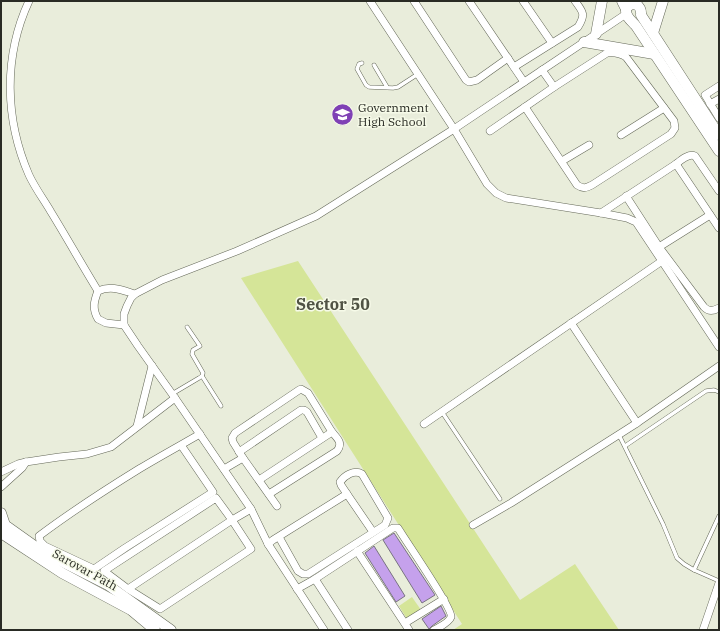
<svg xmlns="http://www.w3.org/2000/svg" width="720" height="631" font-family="'IBM Plex Serif',serif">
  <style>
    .green { fill: #d5e598 }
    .building { fill: #c5a1ec; stroke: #797382 }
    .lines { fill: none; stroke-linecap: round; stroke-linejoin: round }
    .lane-casing { stroke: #646858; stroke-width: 4.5 }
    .street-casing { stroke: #646858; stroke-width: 8 }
    .secondary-casing { stroke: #646858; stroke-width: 11 }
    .lane { stroke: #fff; stroke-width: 3.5 }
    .street { stroke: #fff; stroke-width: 7 }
    .secondary { stroke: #fff; stroke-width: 10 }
    .labels { text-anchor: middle; stroke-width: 3; stroke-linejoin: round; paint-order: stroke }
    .poi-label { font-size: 12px; fill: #292b24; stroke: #f6fae8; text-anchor: start }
    .street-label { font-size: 12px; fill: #292b24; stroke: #f6fae8 }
    .district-label { font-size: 16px; font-weight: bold; fill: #505344; stroke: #f6fae8 }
  </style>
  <rect width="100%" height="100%" fill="#e9eddb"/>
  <!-- green -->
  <g class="green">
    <path d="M298,261L520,600L575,564L619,630H453L462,624L241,278Z"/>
    <path d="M412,597L421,610L407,619L399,606Z"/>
  </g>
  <!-- building -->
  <g class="building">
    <path d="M394,533L435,595L422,603L383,540Z"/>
    <path d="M374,546L405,596L396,602L365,553Z"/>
    <path d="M441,606L446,616L432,626L429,629L422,619Z"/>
  </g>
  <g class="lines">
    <defs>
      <g id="lane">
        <path d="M362,63L359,64L357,69L366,85L369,87L393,88L398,87L418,74"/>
        <path d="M374,65L387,87"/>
        <path d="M202,376L221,406"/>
        <path d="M172,394L199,378L202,376L203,373L192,354L193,350L200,346L187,327"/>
        <path d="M442,412L500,499"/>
        <path d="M619,435L663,524L677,558L684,564L694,570L719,581"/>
        <path d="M625,446L706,391L714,390L719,392"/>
        <path d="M694,570L719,516"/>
      </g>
      <g id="street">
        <path d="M29,1C3,57 5,120 29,175C35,188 44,200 51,212C67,238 82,265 98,291"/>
        <path d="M370,1L454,129L487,184L496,193L506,198L601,213L627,218L636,222L719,347"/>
        <path d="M414,1L466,80L469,82L477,80L508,58"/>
        <path d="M469,1L524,82"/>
        <path d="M523,1L552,43"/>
        <path d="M514,67L578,27C586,14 583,12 575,1"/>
        <path d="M719,86L705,95L719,118"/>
        <path d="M710,104L719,99"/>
        <path d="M525,107L577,185C583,189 586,188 592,185L671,134L675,128L674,121L626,57C620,53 615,52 607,53L554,87"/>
        <path d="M490,131L554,87L542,70"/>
        <path d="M621,135L664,108"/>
        <path d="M562,161L589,145"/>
        <path d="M676,164C681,160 689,153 695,156L719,191"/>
        <path d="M626,196L659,247L704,307C709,312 713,311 719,308"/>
        <path d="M601,213L676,164L719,228"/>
        <path d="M659,247L710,215"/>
        <path d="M571,323L637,423"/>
        <path d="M124,325L106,323L98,319C92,309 94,301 98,291C111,285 122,290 135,294"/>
        <path d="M424,424L662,261"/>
        <path d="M137,426L152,366"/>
        <path d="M181,445L213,492L125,548L94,569L45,546L40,541L39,536C71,512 105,490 139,469C159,457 179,446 200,434"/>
        <path d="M239,452L301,410H304L307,412L322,438"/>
        <path d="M243,458L233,442L232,438L235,433L299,390L301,389L308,393L332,432"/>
        <path d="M224,469L243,458L277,506"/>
        <path d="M1,472L18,464L26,462L59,457L87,454L111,447L175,398"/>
        <path d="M259,480L332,432C338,439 343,443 337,451L269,494"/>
        <path d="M1,487L22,468L26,462"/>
        <path d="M347,494L373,532"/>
        <path d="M473,525L511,503L637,423L719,366"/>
        <path d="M268,544L273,540L347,494L341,485L340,482C344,476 354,469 362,474L388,518L385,525L308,574H303L298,571L279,537"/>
        <path d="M357,551L409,630"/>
        <path d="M315,579L348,630"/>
        <path d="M128,589L232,520L216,498L104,571L128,589L160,609L251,549L232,520L251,509"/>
        <path d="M297,589L315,579L393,528H398C405,540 453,609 451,617C449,623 439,627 434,630"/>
        <path d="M405,623L444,599"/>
        <path d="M324,630L268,544L251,509L175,398L138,346L124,325V314L127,306L131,298L135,294L162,280L237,251L316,216L454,129L626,14"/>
        <path d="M703,630L719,583"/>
      </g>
      <g id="secondary">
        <path d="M622,1L626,9C625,17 632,21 636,26L719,151"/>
        <path d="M626,9C632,0 642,4 641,15L719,135"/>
        <path d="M653,33L663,1"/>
        <path d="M596,34L602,1"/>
        <path d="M584,42L654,54"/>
        <path d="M1,513L5,525L43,552L108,585L171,630"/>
        <path d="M1,533L62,573L131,610L155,630"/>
      </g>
    </defs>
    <!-- lane casing -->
    <use href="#lane" class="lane-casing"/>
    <!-- street casing -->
    <use href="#street" class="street-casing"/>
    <!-- secondary casing -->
    <use href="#secondary" class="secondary-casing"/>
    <!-- lane -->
    <use href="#lane" class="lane"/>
    <!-- street -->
    <use href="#street" class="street"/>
    <!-- secondary -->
    <use href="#secondary" class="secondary"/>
  </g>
  <!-- icons -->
  <defs>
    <symbol id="school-disc" viewBox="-11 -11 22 22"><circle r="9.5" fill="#7f40b5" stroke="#f6fae8"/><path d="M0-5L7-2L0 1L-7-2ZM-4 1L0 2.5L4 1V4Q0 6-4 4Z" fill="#fff"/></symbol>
  </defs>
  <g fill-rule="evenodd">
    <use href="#school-disc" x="330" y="102" width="25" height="25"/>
  </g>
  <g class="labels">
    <!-- poi labels -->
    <g class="poi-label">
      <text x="358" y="112">Government<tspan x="358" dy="14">High School</tspan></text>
    </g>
    <!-- street labels -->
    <g class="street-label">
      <text transform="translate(85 570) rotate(29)" y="4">Sarovar Path</text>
    </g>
    <!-- district labels -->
    <g class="district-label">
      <text x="333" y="310">Sector 50</text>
    </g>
  </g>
  <!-- border -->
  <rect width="720" height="631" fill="none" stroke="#292b24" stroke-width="4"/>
</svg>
